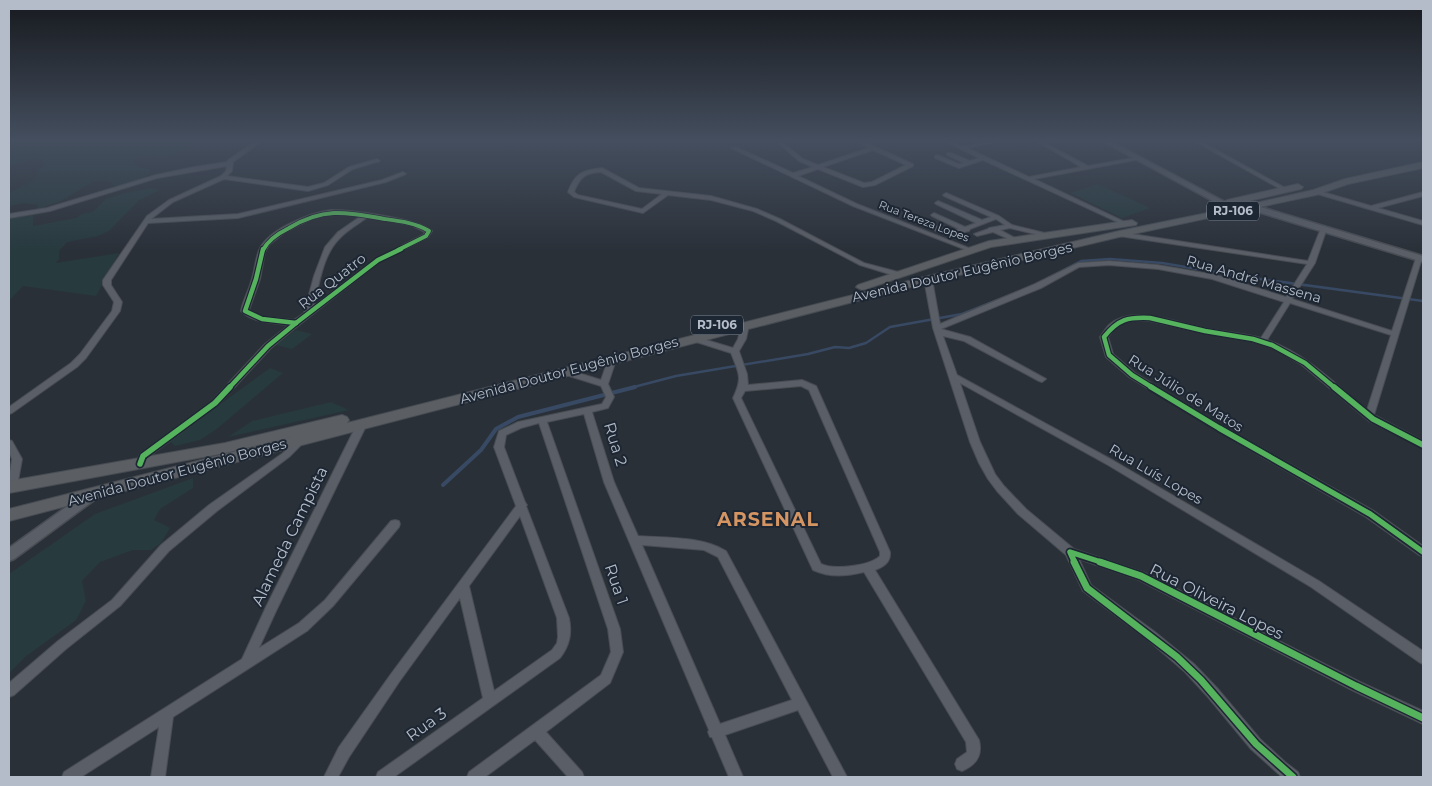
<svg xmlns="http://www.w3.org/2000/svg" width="1432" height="786" font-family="Montserrat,sans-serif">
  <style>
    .green { fill: #273a3e }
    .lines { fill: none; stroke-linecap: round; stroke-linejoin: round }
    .stream-far1 { stroke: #384963; stroke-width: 2.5 }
    .stream { stroke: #384963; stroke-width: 4 }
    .minor-casing { stroke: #484c53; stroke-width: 2 }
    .tertiary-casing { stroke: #484c53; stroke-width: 3 }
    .trunk-casing { stroke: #474c53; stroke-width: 2 }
    .minor { fill: #5a5e66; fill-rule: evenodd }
    .tertiary { fill: #5a5e66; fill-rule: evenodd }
    .trunk { fill: #5b5f64; fill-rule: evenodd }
    .cycleway-far3-casing { stroke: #1d2633; stroke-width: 5.5 }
    .cycleway-far2-casing { stroke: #1d2633; stroke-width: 7 }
    .cycleway-far1-casing { stroke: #1d2633; stroke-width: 9 }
    .cycleway-casing { stroke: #1d2633; stroke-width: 10 }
    .cycleway-far3 { stroke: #56b35d; stroke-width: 4 }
    .cycleway-far2 { stroke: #56b35d; stroke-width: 4.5 }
    .cycleway-far1 { stroke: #56b35d; stroke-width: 5.5 }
    .cycleway { stroke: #56b35d; stroke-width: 7 }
    .labels { text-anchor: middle; stroke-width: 4; stroke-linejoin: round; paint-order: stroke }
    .far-street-label { font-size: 11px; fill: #b4bcc9; stroke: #1d2633 }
    .shield { fill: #1d2633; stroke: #878f9c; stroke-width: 1 }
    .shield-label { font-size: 12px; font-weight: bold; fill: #b4bcc9 }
    .street-label { font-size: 14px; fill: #b4bcc9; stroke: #1d2633 }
    .near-street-label { font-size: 16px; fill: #b4bcc9; stroke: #1d2633 }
    .district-label { font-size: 19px; font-weight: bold; letter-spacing: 1px; fill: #d59563; stroke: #1d2633 }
  </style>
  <rect width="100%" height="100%" fill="#2a3038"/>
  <!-- green -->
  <g class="green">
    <path d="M17,141H199C191,147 185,152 175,155C161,159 149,152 133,161L138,167L149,169L150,173C138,181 126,189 112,185L111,181H94L61,201L37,209L38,205L24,203L9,206V193L36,179L38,171L45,164L39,158L9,166V154Z"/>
    <path d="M1098,184L1150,208L1122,218L1071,193Z"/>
    <path d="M151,188L160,190L138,201L109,231L98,236L67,242L59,251V259L56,263L119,253L96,296L23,286L9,301V218L33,215V226L76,218L82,214L93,212L106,199L125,193Z"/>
    <path d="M296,330L312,334L292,349L276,345Z"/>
    <path d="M270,368L283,373L218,428L200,440L175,446L171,442L161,447Z"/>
    <path d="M331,402L349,410L228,437L252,421Z"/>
    <path d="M193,478V488L160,509L154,520L170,528L161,543L151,550H133L100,562L82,581L86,601L76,620L25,657L9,673V574L95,514Z"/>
  </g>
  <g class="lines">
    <!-- stream-far1 -->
    <g class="stream-far1">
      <path d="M1046,279L1081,261L1110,259L1162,263L1245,277L1423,301"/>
      <path d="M630,388L676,376L808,354L835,347L849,348L866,343L890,327L962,314L1018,292"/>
    </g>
    <!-- stream -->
    <path class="stream" d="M443,485L481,450L496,429L518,417L635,387"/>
    <defs>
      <g id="minor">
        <path d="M256,141H262L233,162L232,171L227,176L308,187L324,183L349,167L377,159L380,161L353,169L328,185L308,191L224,179L173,202L151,219L238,214L382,180L403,172L406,174L386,182L238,218L148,223L111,280V285L122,302L120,311L86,358L77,367L12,413L9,414V407L71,363L80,354L112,311L114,302L103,285V280L147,216L169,200L221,176L226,171L227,166L157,178L50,211L9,218V214L47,208L156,175L194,167L227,162L228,160Z"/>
        <path d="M776,141H781L803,159L818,165L869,148L856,141H862L913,164V166L875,185L863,187L818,169L798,176L857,204L974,250L973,251H969L853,206L731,148L736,147L793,173L813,167L799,161ZM873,150L906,165L872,182L864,183L823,167Z"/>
        <path d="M945,141C952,141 957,146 964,146C974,146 985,141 995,141V142L967,148L1029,177L1081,167L1036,141H1041L1088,166L1138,157V159L1136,160L1034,179L1129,224L1128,225H1124L983,160L959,168L935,158V156L937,155L959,164L964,163L947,155V153H951L970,161L979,158Z"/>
        <path d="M1194,141H1200L1289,190L1284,191Z"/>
        <path d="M602,168L639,188L711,196L757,209L780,219L864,263L902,273L903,275L899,277L860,265L776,221L753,211L711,200L668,195L643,213L574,197L568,192C575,173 583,170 602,168ZM601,172L636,191L662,194L642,209L578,195L574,192C580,177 585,173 601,172Z"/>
        <path d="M1316,190L1371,206L1423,192V196L1378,208L1423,221V225L1314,193V191Z"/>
        <path d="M946,193L999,216L1012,225L1049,234L1050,235L1047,237L1010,228L1000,230L1015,238V240H1011L993,232L977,236L974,234L988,229L989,228L1005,225L996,219L970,229L969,231C963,232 959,234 953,235C944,236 935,230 928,227L927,226L930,224L949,231L959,229L932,216L931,215L934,213L965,227L976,223L936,204L935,203L938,201L982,220L991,217L944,196L943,195Z"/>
        <path d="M331,210C351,210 418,218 432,231L428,237L380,261L299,325L271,348L218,405L147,458L143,466H137L135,464L140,454L212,401L265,344L289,325C273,323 253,323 241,311C243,300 248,292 251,282C255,271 255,258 260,248C271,228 310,213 331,210ZM341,213L361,216L338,232L325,247L314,276L304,313L294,320L263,317L249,310L260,279L265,252L269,245L285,232L311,219L331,214ZM368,217L411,225L425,232L423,235L376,259L314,306C319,284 323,255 339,239C347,230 358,224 368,217Z"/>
        <path d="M1324,226L1327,228L1315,263L1292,299L1392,331L1416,258L1419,256L1422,258L1374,415L1423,441V448L1369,421L1302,365L1279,351L1269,346L1252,341L1205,333L1150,321L1136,320L1125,322L1115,328L1108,337L1113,354L1135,373L1222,426L1374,511L1423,546V556L1419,555L1366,517L1216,430L1129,377L1106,357L1100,337C1103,333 1106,328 1109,325C1132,304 1177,323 1203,328C1222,332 1242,333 1261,338L1284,302L1212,279L1158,269L1109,265L1079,267L1041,288L941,329L970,337L1046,379L1042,382L1039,381L964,341L943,336L957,375L1114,461L1319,581L1423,651V664L1419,662L1311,587L1108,465L960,383L980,442L995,474L1004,486L1026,509L1074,549L1145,573L1360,682L1423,711V724L1352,690L1137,579L1079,559L1091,585L1155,632L1194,664L1217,688L1260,739L1285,762L1298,772L1300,777H1282L1251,749L1208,697L1185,672L1147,639L1083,591L1066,555L1018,514L997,491L988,479L979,463L970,442L933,328L924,279L928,277L932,279L940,324L1035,284L1078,263L1109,261L1158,265L1216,275L1286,297L1307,264L1119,236L1116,234L1119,232L1308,261L1321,228ZM1290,303L1391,335L1367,410C1335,384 1307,354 1267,340Z"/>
        <path d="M742,323H745L749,325L746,339L739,351L747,374L748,385L802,380L816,386L817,388L890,552C891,562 884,567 875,570L979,740C983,756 976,765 962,771L957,769L955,764L957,759L967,752L966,742L864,572C847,576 830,578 813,570L733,398C743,377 739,374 731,353L690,340L689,338L693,336L733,348L738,339ZM801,386L809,390L880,552V556C870,566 834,570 821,564L741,398L745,391Z"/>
        <path d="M612,357L616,360L608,384L614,397L608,408L592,412L614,482L638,536C665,538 702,536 726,551L847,777H833L798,710L725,735L743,777H729L712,737H710L708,732L709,730L604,482L584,414L547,422L620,629L623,652L610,683L546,732L582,772L584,777H568L535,740L485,777H467L469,772L601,675L611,652L608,629L539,423L521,428L506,435L504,447L525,502L527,505L526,506L569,618C572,633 570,645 560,658L394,777H376L378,772L483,698L460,598L399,682L349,757L338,777H324L339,747L391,674L516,506L494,447L499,431L518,422L602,404L606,397L601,386L563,374L562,372L566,369L601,380L608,360ZM520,516L557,618L558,637L557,643L552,650L494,691L469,586ZM642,545L704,550L718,557L792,700L720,724Z"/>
        <path d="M362,421L367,424L276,611L259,648L299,623L325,600L391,521L395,520L399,521L400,524L399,527L333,606L307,631L173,717L165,777H151L159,727L81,777H62L64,772L242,659L266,607L357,424Z"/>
        <path d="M301,437L304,438L306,440L289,457L217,511L169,551L120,606L66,649L14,695L9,697V683L58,641L112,600L161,545L209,505L283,453L298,438Z"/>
        <path d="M9,440L12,441L22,459L17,487L16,490H9V478L12,459L9,452Z"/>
      </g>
      <g id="tertiary">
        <path d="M1102,141H1110L1229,204L1222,206Z"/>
        <path d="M1248,205H1254L1423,256V262L1248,209Z"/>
        <path d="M92,490L97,492L99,495L97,498L14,559L9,561V548L87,492Z"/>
      </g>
      <g id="trunk">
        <path d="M1423,162V168L1348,184L1316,195L1119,237L930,282L9,521V509L295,436L225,453L9,493V481L225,443L342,415L347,417L349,420L347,423L928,276L1119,231L1251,204L1313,190L1345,179Z"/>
        <path d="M1298,184L1303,187L1301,189L1227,206L1222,203L1227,200Z"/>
        <path d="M1132,220L1137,223L1136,225L991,247L866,289L862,290L856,287L858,285L989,241Z"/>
      </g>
    </defs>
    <!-- minor casing -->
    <use href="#minor" class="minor-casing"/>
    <!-- tertiary casing -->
    <use href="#tertiary" class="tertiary-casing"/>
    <!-- trunk casing -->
    <use href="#trunk" class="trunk-casing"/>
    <!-- minor -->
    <use href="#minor" class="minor"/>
    <!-- tertiary -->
    <use href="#tertiary" class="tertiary"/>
    <!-- trunk -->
    <use href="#trunk" class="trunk"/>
    <defs>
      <path id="cycleway-far3" d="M263,250C268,240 279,233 289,228C324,207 346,212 385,219C400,221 416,223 429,231L426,236L398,250"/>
      <g id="cycleway-far2">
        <path d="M263,249L256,279L245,311L262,319L296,323"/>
        <path d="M296,323L378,260L401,249"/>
        <path d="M229,388L268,346L296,323"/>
        <path d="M1153,388L1132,375L1109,355L1104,337C1118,319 1128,317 1150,318L1205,331L1253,339L1272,345L1305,363L1335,388"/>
      </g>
      <g id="cycleway-far1">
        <path d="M1151,387L1219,428L1370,514L1423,552"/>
        <path d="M1334,387L1373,419L1423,445"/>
        <path d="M140,464L143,456L215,403L230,387"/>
        <path d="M1075,563L1070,552L1104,563"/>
      </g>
      <g id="cycleway">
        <path d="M1074,562L1087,588L1177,657L1201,680L1256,744L1293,777"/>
        <path d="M1100,562L1141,576L1356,686L1423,718"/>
      </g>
    </defs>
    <!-- cycleway-far3 casing -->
    <use href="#cycleway-far3" class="cycleway-far3-casing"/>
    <!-- cycleway-far2 casing -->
    <use href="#cycleway-far2" class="cycleway-far2-casing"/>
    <!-- cycleway-far1 casing -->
    <use href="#cycleway-far1" class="cycleway-far1-casing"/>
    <!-- cycleway casing -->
    <use href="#cycleway" class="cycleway-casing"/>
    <!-- cycleway-far3 -->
    <use href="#cycleway-far3" class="cycleway-far3"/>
    <!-- cycleway-far2 -->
    <use href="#cycleway-far2" class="cycleway-far2"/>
    <!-- cycleway-far1 -->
    <use href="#cycleway-far1" class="cycleway-far1"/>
    <!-- cycleway -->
    <use href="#cycleway" class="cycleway"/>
  </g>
  <!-- sky -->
  <linearGradient id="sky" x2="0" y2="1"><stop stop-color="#171a1f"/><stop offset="0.56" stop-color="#444e5e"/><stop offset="1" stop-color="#444e5e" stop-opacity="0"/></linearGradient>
  <rect width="1432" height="251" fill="url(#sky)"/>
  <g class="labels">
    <!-- far-street labels -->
    <g class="far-street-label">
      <text transform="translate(924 221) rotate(21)" y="4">Rua Tereza Lopes</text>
    </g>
    <!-- shield labels -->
    <g class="shield">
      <rect x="1207" y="201.5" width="52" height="19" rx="4"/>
      <rect x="691" y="315.5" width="52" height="19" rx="4"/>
    </g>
    <g class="shield-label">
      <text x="1233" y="215">RJ-106</text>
      <text x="717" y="329">RJ-106</text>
    </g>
    <!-- street labels -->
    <g class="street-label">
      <text transform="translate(962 272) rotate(-13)" y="5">Avenida Doutor Eugênio Borges</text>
      <text transform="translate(1254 279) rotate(16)" y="5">Rua André Massena</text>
      <text transform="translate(332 281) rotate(-38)" y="5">Rua Quatro</text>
      <text transform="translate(569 370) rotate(-15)" y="5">Avenida Doutor Eugênio Borges</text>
      <text transform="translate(1186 393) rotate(32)" y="5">Rua Júlio de Matos</text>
      <text transform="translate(177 472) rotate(-15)" y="5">Avenida Doutor Eugênio Borges</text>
      <text transform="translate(1156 474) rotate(30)" y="5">Rua Luís Lopes</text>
    </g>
    <!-- near-street labels -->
    <g class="near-street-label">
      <text transform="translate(616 444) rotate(73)" y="6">Rua 2</text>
      <text transform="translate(289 536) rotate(-64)" y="6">Alameda Campista</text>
      <text transform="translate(617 584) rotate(71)" y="6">Rua 1</text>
      <text transform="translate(1217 601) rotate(27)" y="6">Rua Oliveira Lopes</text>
      <text transform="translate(426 724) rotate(-36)" y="6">Rua 3</text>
    </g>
    <!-- district labels -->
    <g class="district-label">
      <text x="768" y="526">ARSENAL</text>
    </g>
  </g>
  <!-- border -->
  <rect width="1432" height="786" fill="none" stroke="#b4bcc9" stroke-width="20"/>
</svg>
